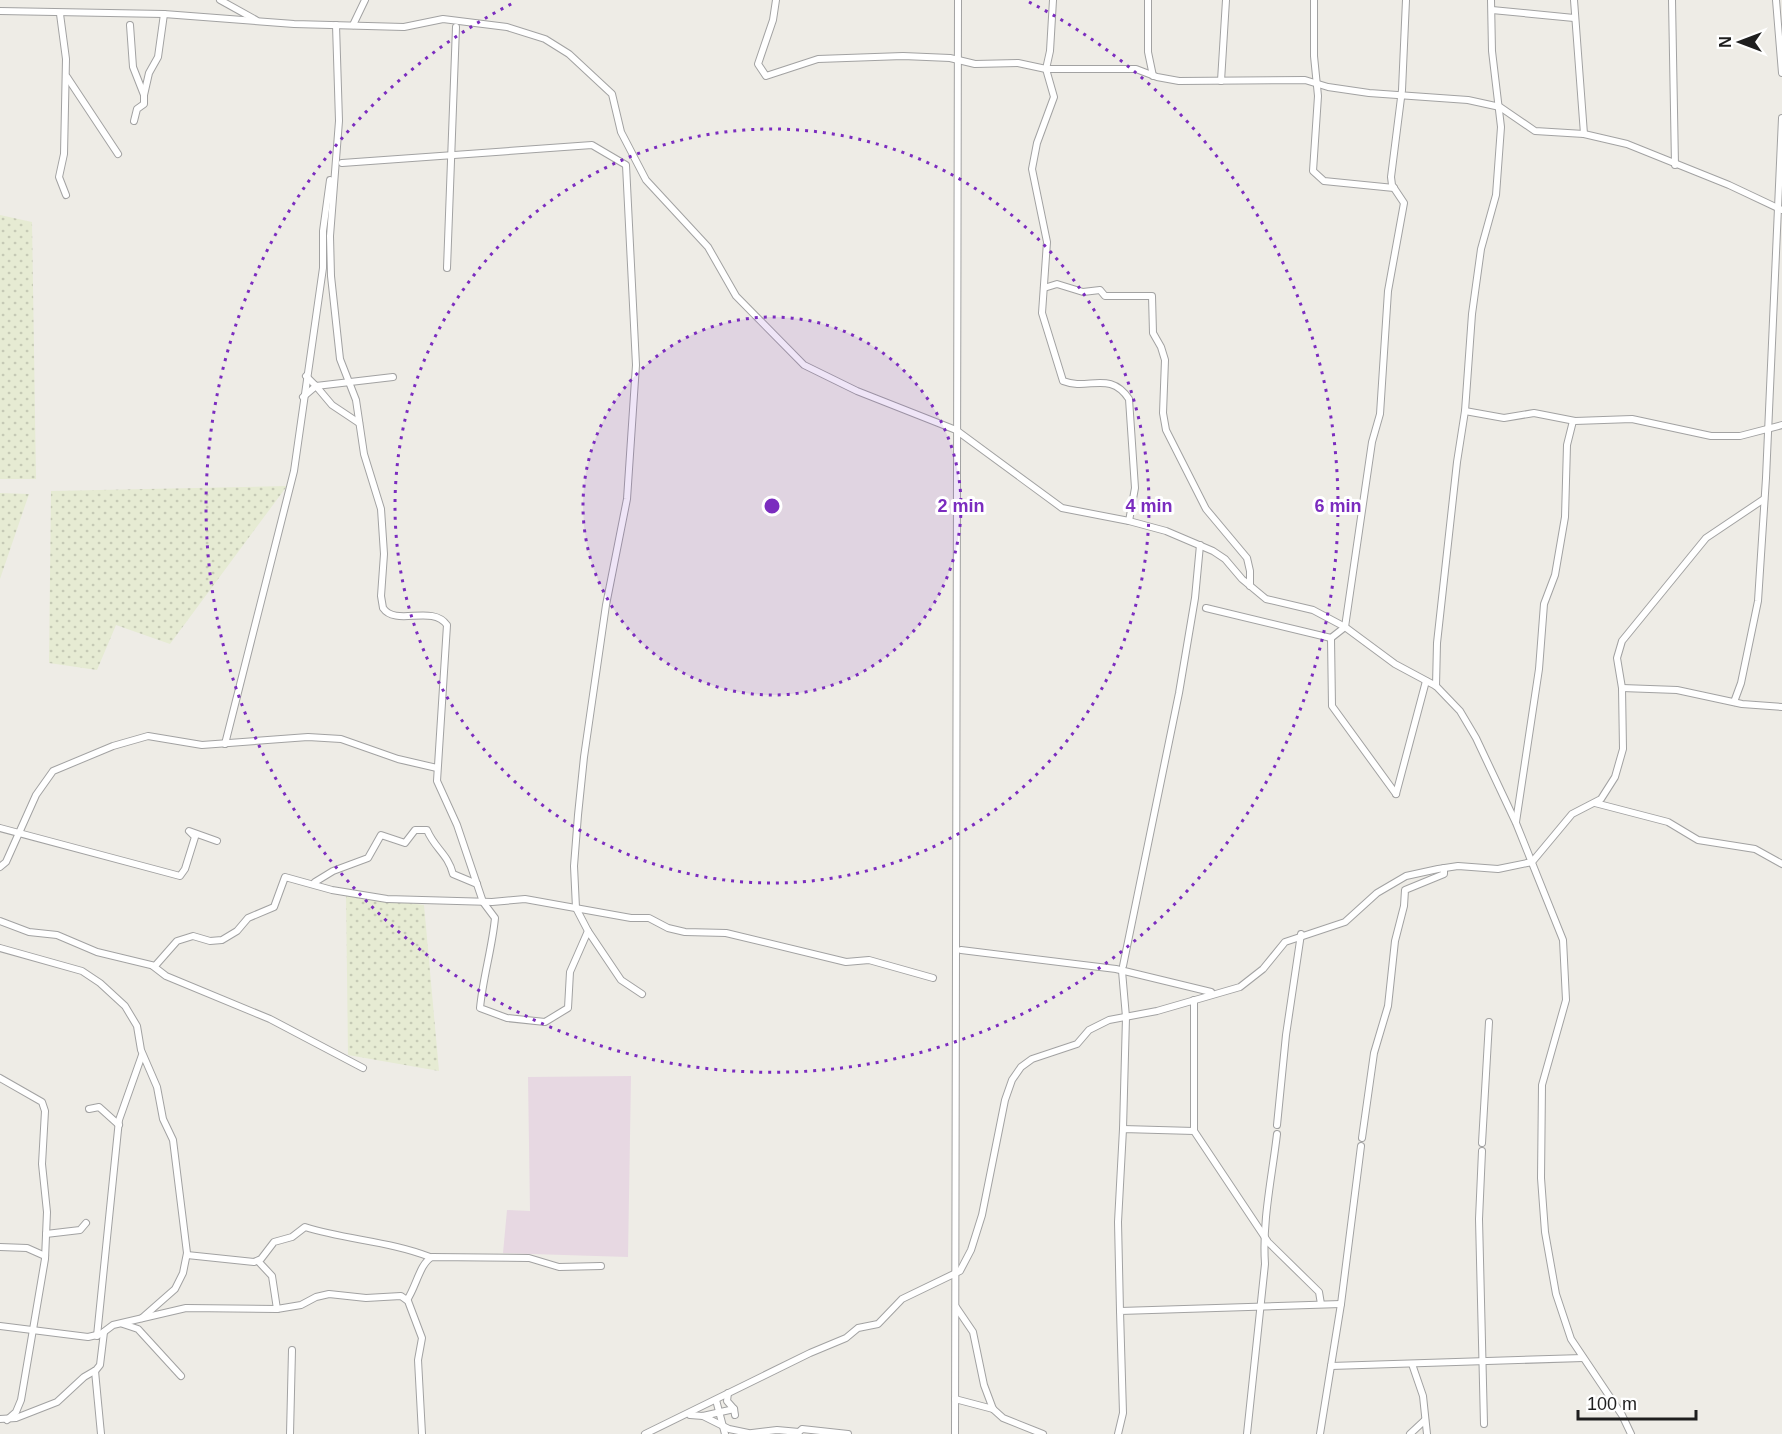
<svg xmlns="http://www.w3.org/2000/svg" width="1782" height="1434" font-family="Helvetica,sans-serif">
  <style>
    .industrial { fill: #e7d8e2 }
    .farmland { fill: url(#farmland-dots) }
    .lines { fill: none; stroke-linecap: round; stroke-linejoin: round }
    .street-casing { stroke: #a2a2a2; stroke-width: 8 }
    .street { stroke: #fff; stroke-width: 6 }
    .ring { fill: none; stroke: #7b2cbf; stroke-width: 3; stroke-dasharray: 3 6 }
    .centre { fill: #7b2cbf; stroke: #fff; stroke-width: 3 }
    .ring-label { font-size: 18px; text-anchor: middle; font-weight: bold; fill: #7b2cbf; stroke: #fff; stroke-width: 6; stroke-linejoin: round; paint-order: stroke }
  </style>
  <defs>
    <pattern id="farmland-dots" width="8" height="8" patternUnits="userSpaceOnUse" patternTransform="scale(1.5)"><rect width="8" height="8" fill="#e6ebd3"/><path d="M2 2h.1M6 6h.1" fill="none" stroke="#c5c9b5" stroke-width="1.8" stroke-linecap="round"/></pattern>
  </defs>
  <rect width="100%" height="100%" fill="#eeece6"/>
  <!-- industrial -->
  <path class="industrial" d="M631,1076L628,1257L503,1253L507,1210L530,1211L528,1077Z"/>
  <!-- farmland -->
  <g class="farmland">
    <path d="M0,215L32,222L36,479H0Z"/>
    <path d="M287,486L170,644L116,625L97,670L49,663L51,491Z"/>
    <path d="M0,493L29,494L0,579Z"/>
    <path d="M346,895L424,905L439,1071L348,1055Z"/>
  </g>
  <g class="lines">
    <defs>
      <g id="street">
        <path d="M220,0L256,20"/>
        <path d="M776,0L773,20L758,64L766,76L818,59L903,56L950,58L975,64L1018,63L1046,69H1136L1157,77L1179,81L1305,80L1328,87L1369,93L1468,100L1500,107L1535,131L1584,134L1627,144L1729,185L1782,210"/>
        <path d="M1053,0L1050,51L1046,69L1054,97L1037,143L1032,169L1047,242L1042,313L1063,381C1088,391 1110,370 1129,399L1135,488L1129,521"/>
        <path d="M1148,0V52L1153,76"/>
        <path d="M1314,0V56L1318,96L1313,171L1324,181L1394,188"/>
        <path d="M1574,0L1584,134"/>
        <path d="M1672,0L1675,165"/>
        <path d="M1776,0L1782,73"/>
        <path d="M1492,10L1574,18"/>
        <path d="M0,11L164,14L294,24L404,27L443,19L507,27L545,39L569,54L612,94L621,132L646,180L708,247L736,296L804,365L857,391L956,430L1062,508L1129,521L1166,531L1213,551L1225,559L1242,579L1266,599L1313,610L1345,627L1395,664L1436,686L1460,711L1476,738L1516,823L1563,940L1566,1000L1542,1085L1541,1178L1545,1232L1556,1294L1571,1339L1622,1415L1631,1434"/>
        <path d="M60,14L66,59L64,154L59,177L66,195"/>
        <path d="M130,25L133,67L144,95V104L137,109L134,121"/>
        <path d="M336,25L339,121L330,236L331,276L340,359L356,400L364,454L381,509L384,554L381,596L383,608C396,627 432,604 447,625L437,781L457,825L483,902L495,918C492,949 483,977 480,1008L507,1018L545,1022L568,1008L570,972L588,931L621,980L642,994"/>
        <path d="M353,25L365,0"/>
        <path d="M67,77L118,154"/>
        <path d="M1221,81L1226,0"/>
        <path d="M144,95L149,73L158,57L164,14"/>
        <path d="M342,163L592,145L626,165L636,365L627,499L606,605L584,757L578,815L574,866L576,908L588,931"/>
        <path d="M447,268L456,27"/>
        <path d="M1044,288L1057,284L1083,292L1100,290L1105,296H1152L1153,333L1161,347L1165,360L1163,413L1166,430L1206,509L1247,558L1250,571V586"/>
        <path d="M306,376L316,386L393,377"/>
        <path d="M303,397L316,386L332,405L359,423"/>
        <path d="M1465,411L1504,418L1534,413L1575,421L1632,419L1711,436H1740L1782,425"/>
        <path d="M1206,608L1331,638"/>
        <path d="M1436,686L1437,643L1457,462L1465,411L1472,314L1481,249L1496,195L1501,127L1492,51L1491,0"/>
        <path d="M1622,688L1677,690L1742,704L1782,707"/>
        <path d="M1734,702L1741,683L1758,601L1766,478L1782,118"/>
        <path d="M225,744L294,471L323,268V231L330,180"/>
        <path d="M1396,794L1332,706L1331,638L1345,627L1372,442L1380,414L1388,291L1404,203L1392,185L1391,177L1402,90L1406,0"/>
        <path d="M1396,794L1426,681"/>
        <path d="M1595,803L1668,822L1698,840L1755,849L1782,864"/>
        <path d="M1516,822L1539,669L1544,604L1555,575L1565,517L1567,445L1573,421"/>
        <path d="M0,828L180,876L185,869L195,837L189,831L217,841"/>
        <path d="M0,867L6,862L36,795L53,771L113,746L148,736L202,745L308,737L341,739L398,759L437,768"/>
        <path d="M315,882L333,871L368,858L381,835L405,843L415,830H427C435,849 448,854 453,874L477,884"/>
        <path d="M0,921L29,932L57,935L97,952L155,966L177,941L193,936L210,941L222,940L237,931L248,918L274,907L285,877L332,890L387,899L492,902L525,899L631,918H649L668,928L685,932L726,933L846,962L869,960L933,978"/>
        <path d="M0,948L82,971L100,983L125,1006L137,1026L141,1050L157,1087L163,1119L173,1140L187,1253L183,1273L175,1289L142,1318"/>
        <path d="M961,950L1116,969L1211,992"/>
        <path d="M153,966L166,976L270,1019L363,1068"/>
        <path d="M1123,966L1179,693L1195,598L1200,545"/>
        <path d="M1122,971L1126,1017L1123,1129"/>
        <path d="M0,1078L42,1102L45,1111L42,1164L47,1212L45,1259L21,1400L16,1412L7,1420"/>
        <path d="M89,1109L99,1107L119,1125"/>
        <path d="M1277,1125L1286,1035L1301,934"/>
        <path d="M1194,1131V1000"/>
        <path d="M1362,1138L1374,1053L1388,1006L1395,941L1404,906L1405,890L1444,874V868"/>
        <path d="M1482,1143L1489,1022"/>
        <path d="M1482,1151L1479,1219L1484,1424"/>
        <path d="M46,1234L80,1230L86,1223"/>
        <path d="M0,1247L27,1248L45,1256"/>
        <path d="M187,1255L254,1262L261,1259L274,1242L292,1237L305,1227C346,1240 389,1241 430,1257"/>
        <path d="M258,1261L272,1276L277,1309"/>
        <path d="M407,1300C416,1287 420,1263 432,1257L529,1258L559,1267L601,1266"/>
        <path d="M956,1307L973,1332L984,1385L993,1409L1003,1418L1043,1434"/>
        <path d="M1120,1311L1118,1222L1123,1129L1194,1131L1268,1242L1319,1292L1321,1304"/>
        <path d="M123,1324L138,1329L181,1376"/>
        <path d="M0,1326L88,1337L101,1334L113,1325L186,1308L277,1309L301,1305L316,1297L329,1294L366,1298L401,1296L408,1301L422,1338L418,1360L422,1434"/>
        <path d="M97,1336L119,1120L142,1055"/>
        <path d="M1412,1364L1423,1396L1427,1434"/>
        <path d="M1331,1366L1583,1358"/>
        <path d="M95,1371L101,1434"/>
        <path d="M728,1393L727,1401L734,1409"/>
        <path d="M955,1399L993,1409"/>
        <path d="M716,1400L725,1434"/>
        <path d="M690,1415L703,1416L734,1409L735,1415"/>
        <path d="M703,1416L729,1429L753,1434"/>
        <path d="M0,1419L16,1418L57,1402L84,1377L96,1370L100,1365L104,1332"/>
        <path d="M752,1433L777,1430L799,1432L802,1429L848,1434"/>
        <path d="M290,1434L292,1350"/>
        <path d="M645,1434L810,1353L846,1338L858,1328L878,1324L902,1299L960,1271L971,1250L982,1215L1005,1100L1012,1080L1021,1067L1032,1059L1077,1044L1089,1030L1109,1020L1157,1011L1240,987L1263,969L1285,942L1345,922L1377,893L1406,876L1438,869L1458,866L1498,869L1532,862L1572,814L1601,799L1615,777L1623,749L1622,688L1617,658L1622,641L1706,538L1764,499"/>
        <path d="M955,1434L958,0"/>
        <path d="M1118,1434L1123,1413L1120,1311L1341,1304"/>
        <path d="M1247,1434L1265,1264C1262,1221 1272,1177 1277,1134"/>
        <path d="M1320,1434L1341,1304L1361,1146"/>
        <path d="M1410,1434L1425,1420"/>
      </g>
    </defs>
    <!-- street casing -->
    <use href="#street" class="street-casing"/>
    <!-- street -->
    <use href="#street" class="street"/>
  </g>
  <!-- distance rings -->
  <circle cx="772" cy="506" r="189" fill="#7b2cbf" fill-opacity=".12"/>
  <g class="ring">
    <circle cx="772" cy="506" r="189"/>
    <circle cx="772" cy="506" r="377"/>
    <path d="M1029 2A566 566 0 1 1 515 2"/>
  </g>
  <circle cx="772" cy="506" r="9" class="centre"/>
  <g class="ring-label">
    <text x="961" y="512">2 min</text>
    <text x="1149" y="512">4 min</text>
    <text x="1338" y="512">6 min</text>
  </g>
  <!-- north arrow -->
  <g transform="translate(1740 42) rotate(270)" stroke="#ffffff" stroke-width="4.5" paint-order="stroke">
  <path d="M0-4.5L10 22L0 15L-10 22Z" fill="#1e1e1e"/>
  <text y="-9" font-size="16" font-weight="bold" text-anchor="middle" fill="#1e1e1e">N</text>
  </g>
  <!-- scale -->
  <path d="M1578 1410v9h118v-9" fill="none" stroke="#1e1e1e" stroke-width="3"/>
  <text x="1587" y="1410" font-size="18" fill="#1e1e1e" stroke="#ffffff" stroke-width="4.5" paint-order="stroke">100 m</text>
</svg>
